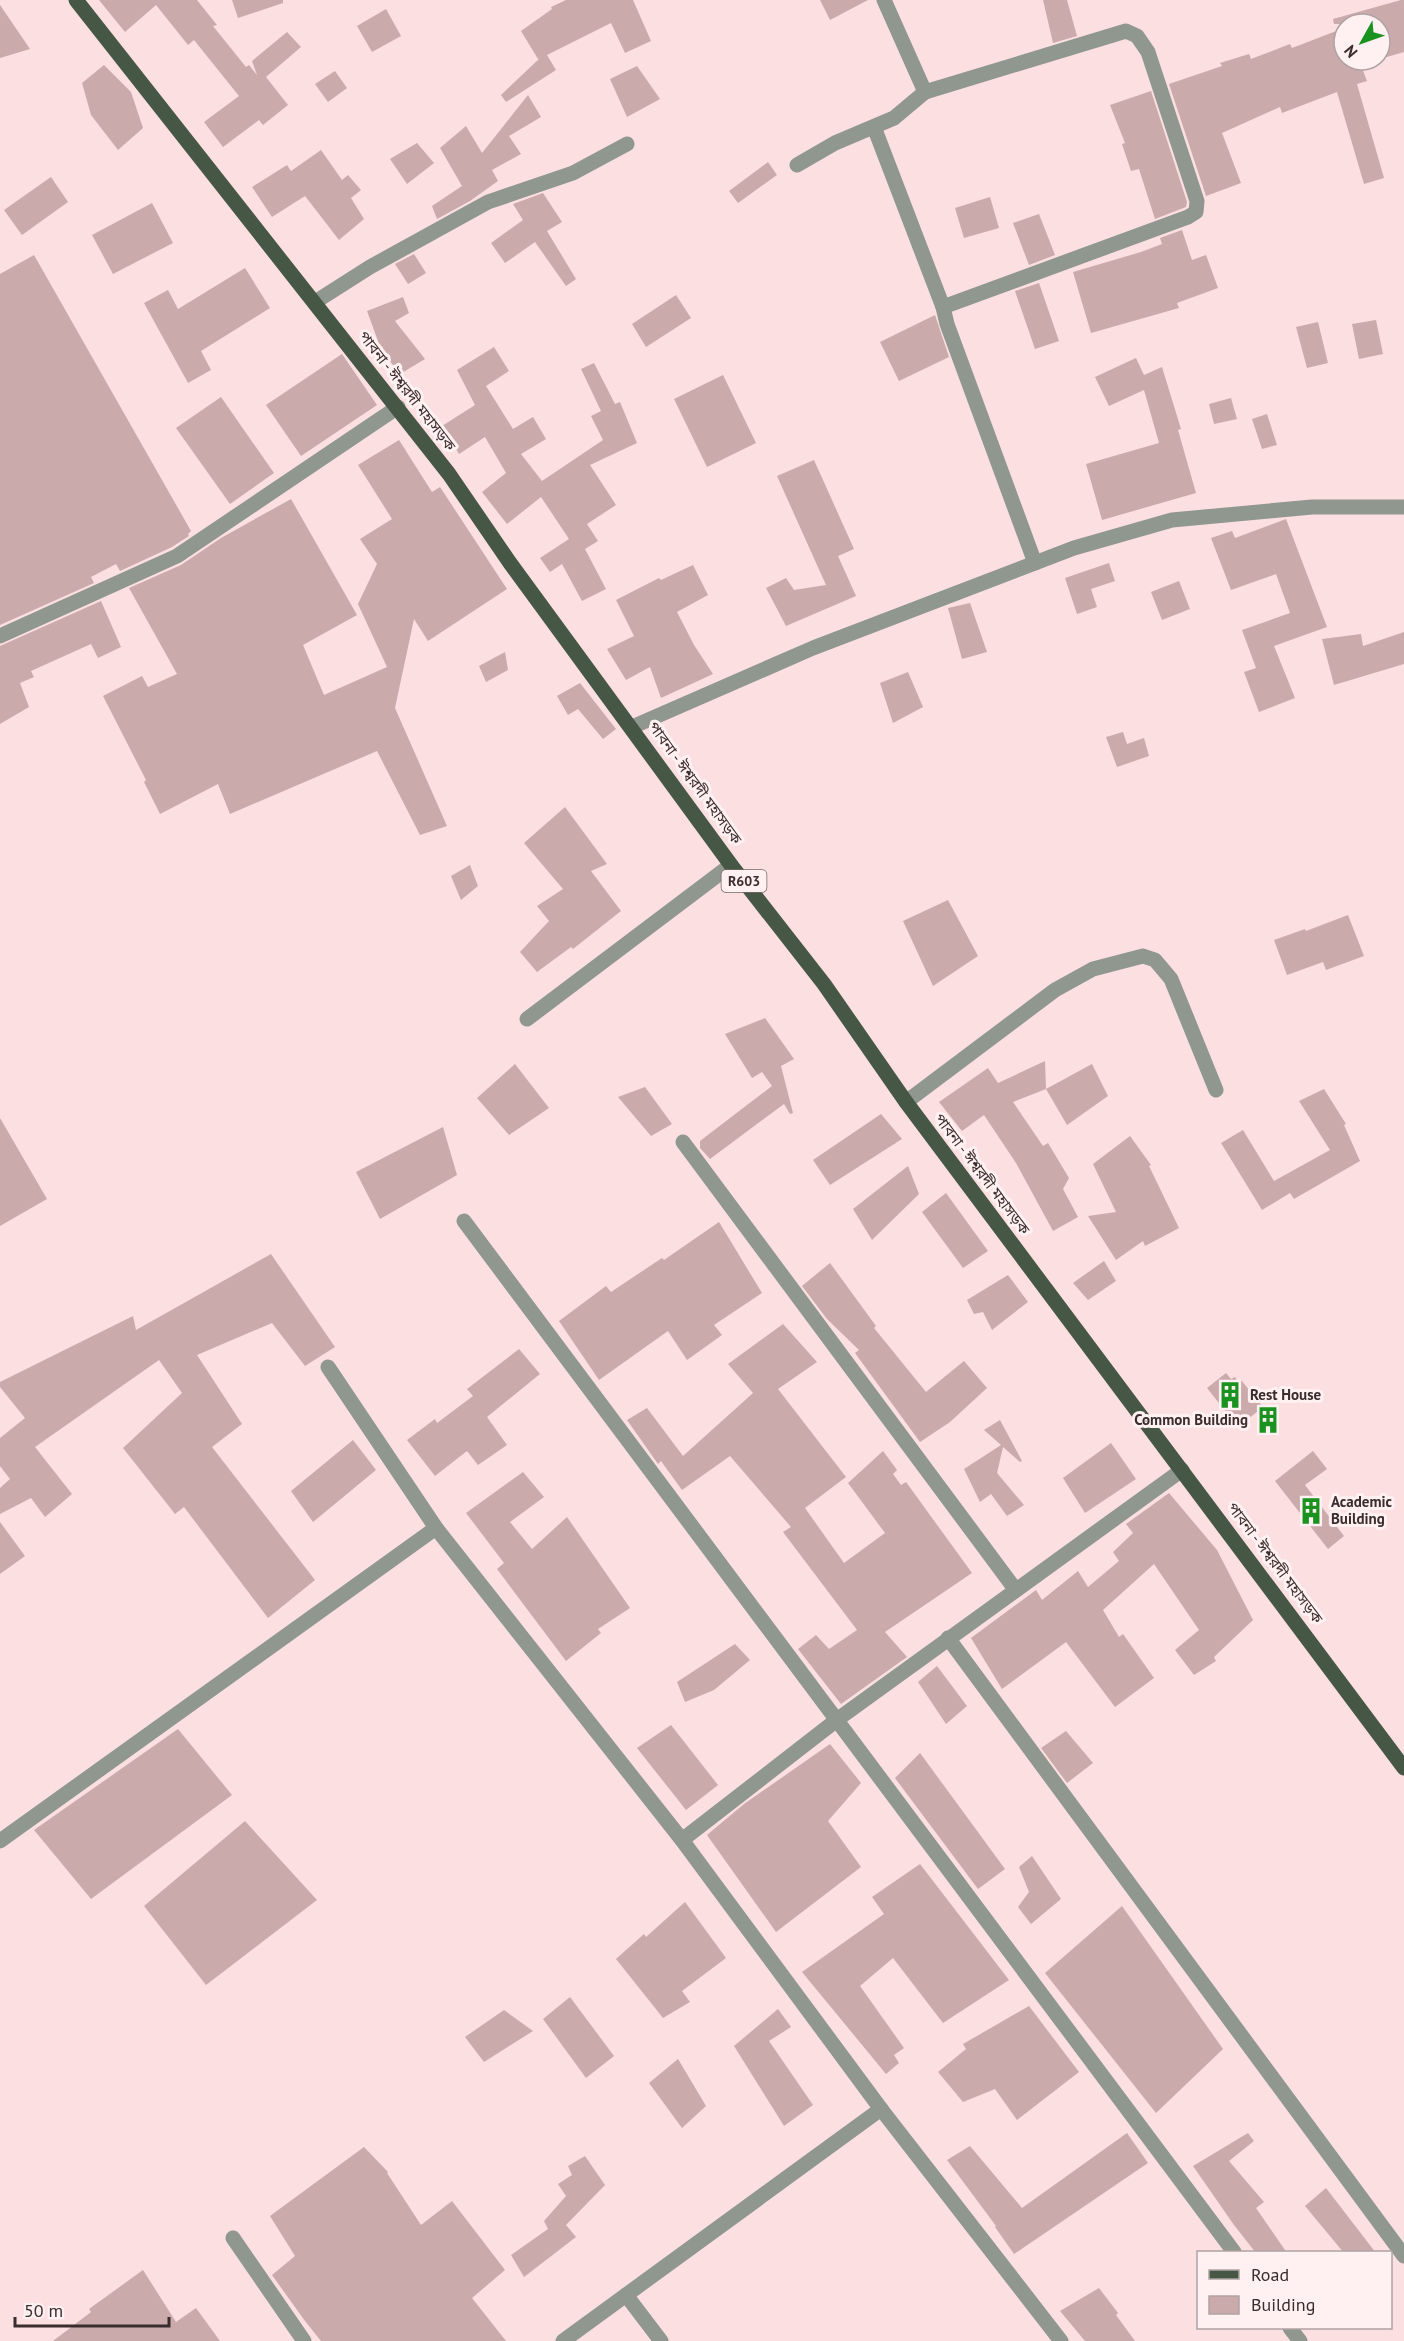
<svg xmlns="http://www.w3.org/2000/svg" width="1404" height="2341" font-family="'PT Sans','Noto Sans Bengali',sans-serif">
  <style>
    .building { fill: #cbaaac }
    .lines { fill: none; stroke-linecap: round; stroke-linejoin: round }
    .street { stroke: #8f978e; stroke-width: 15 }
    .primary { stroke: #475746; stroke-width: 15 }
    .labels { text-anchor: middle; stroke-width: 6; stroke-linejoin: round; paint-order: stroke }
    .shield { fill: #fff0f1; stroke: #756868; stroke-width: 1.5 }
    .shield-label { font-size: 14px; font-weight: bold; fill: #3a2d2e }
    .street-label { font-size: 15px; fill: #3a2d2e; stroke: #fff0f1 }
    .poi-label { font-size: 15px; font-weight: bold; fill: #3a2d2e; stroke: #fff0f1; text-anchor: start }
  </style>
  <rect width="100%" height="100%" fill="#fbdfe1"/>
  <!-- building -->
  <g class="building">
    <path d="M99,0H197L217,25L213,26L246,67L249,65L257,75L252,61L287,32L301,47L266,77L288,105L263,125L259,120L223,147L204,122L239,96L194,40L188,45L156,5L125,32Z"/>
    <path d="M232,0H283V3L238,18Z"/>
    <path d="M566,0H633L651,41L625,53L611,23L547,55L556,70L506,102L501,95L540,58L538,59L521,31L552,9L551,7Z"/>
    <path d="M820,0H868L830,20Z"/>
    <path d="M1043,0H1067L1077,36L1053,43Z"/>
    <path d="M1401,0H1404V52L1380,59V24H1334L1333,19Z"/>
    <path d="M0,5L30,49L0,58Z"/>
    <path d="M386,9L401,36L372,52L357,26Z"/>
    <path d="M1344,28V60H1359L1367,81L1357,84L1384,178L1364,184L1337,92L1282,113L1280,107L1222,133L1241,183L1206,196L1169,84L1222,66L1220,63L1249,54L1251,59L1290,44L1292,48Z"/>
    <path d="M104,65L131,92L143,128L118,150L91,115L82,83Z"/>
    <path d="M637,66L660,99L627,117L610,79Z"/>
    <path d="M335,71L347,88L328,102L315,84Z"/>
    <path d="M1151,91L1187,202L1186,207L1155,219L1139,169L1131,171L1122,144L1125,143L1110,105Z"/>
    <path d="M528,95L541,117L509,136L521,154L492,170L498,181L470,201L437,219L432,206L462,186L440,148L466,126L482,153Z"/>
    <path d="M417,143L434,163L407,184L390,159Z"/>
    <path d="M321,150L342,180L348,175L361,190L351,198L364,219L339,240L305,196L272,217L252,187L287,165L291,171Z"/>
    <path d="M768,162L777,175L738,203L729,191Z"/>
    <path d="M51,177L68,202L22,235L4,210Z"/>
    <path d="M543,193L562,222L547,231L576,279L566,286L535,242L505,263L491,243L523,220L513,204Z"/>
    <path d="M990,197L999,228L964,238L955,208Z"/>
    <path d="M152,203L173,243L113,274L92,235Z"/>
    <path d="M1039,214L1055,255L1029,265L1013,223Z"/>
    <path d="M1182,230L1192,260L1206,255L1218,288L1177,303L1179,308L1091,333L1073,272L1141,252L1162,244L1160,238Z"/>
    <path d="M414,254L426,273L408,284L395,264Z"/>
    <path d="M34,255L191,531L188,534L189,536L172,547L120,571L116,564L91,577L94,583L0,625V274Z"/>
    <path d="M245,268L270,308L201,351L211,370L188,383L144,303L168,290L178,309Z"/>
    <path d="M1039,283L1059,341L1035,349L1015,291Z"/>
    <path d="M676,295L691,318L646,347L632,324Z"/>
    <path d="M403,297L409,313L395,321L425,359L400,374L376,343L378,341L367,311Z"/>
    <path d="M935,315L949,357L899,381L880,342Z"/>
    <path d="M1376,320L1383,354L1359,359L1352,324Z"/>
    <path d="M1318,322L1328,363L1307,368L1296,327Z"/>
    <path d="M494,347L509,371L486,386L513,429L533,417L546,439L521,454L542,481L603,440L591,416L601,411L581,369L594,363L615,404L620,402L637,443L590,465L616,505L587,524L598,541L585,549L606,589L582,601L562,564L550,572L540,558L569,539L541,497L507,524L482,492L506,473L485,437L459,454L442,426L475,405L457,370Z"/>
    <path d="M342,354L377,405L301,456L266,405Z"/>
    <path d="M1136,358L1144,375L1162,367L1181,429L1178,430L1196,493L1102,520L1086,464L1159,443L1144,390L1109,406L1095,377Z"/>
    <path d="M723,375L756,443L707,467L674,399Z"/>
    <path d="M221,397L274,473L230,504L176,428Z"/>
    <path d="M1231,398L1237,419L1214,424L1209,404Z"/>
    <path d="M1267,414L1277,445L1262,449L1252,419Z"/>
    <path d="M399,440L432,492L440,487L507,589L428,641L414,619L395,708L447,826L420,835L377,751L230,814L218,784L160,814L144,782L146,780L103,696L142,676L148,687L177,674L129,588L181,565L221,538L291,499L357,615L303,645L324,695L387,667L358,604L377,564L360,539L392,519L358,465Z"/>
    <path d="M814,460L854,549L838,556L856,596L786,626L766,588L786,578L794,590L826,585L777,476Z"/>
    <path d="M1286,519L1327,627L1274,646L1295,698L1259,712L1244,672L1256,668L1242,630L1290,613L1276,574L1231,590L1211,538L1232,531L1235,538Z"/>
    <path d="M1109,563L1115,581L1091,589L1097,607L1077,614L1065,578Z"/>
    <path d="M693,565L708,595L677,612L694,645L713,674L661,698L650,667L626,680L607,649L634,636L616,600L659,578L661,580Z"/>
    <path d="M1179,581L1190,609L1162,620L1151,592Z"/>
    <path d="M101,601L121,647L98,658L91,644L31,671L34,677L20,683L29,707L0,724V646Z"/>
    <path d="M970,603L987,652L962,659L948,608Z"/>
    <path d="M1404,632V664L1334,685L1322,639L1361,634L1363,646Z"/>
    <path d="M505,652L508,670L486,682L479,666Z"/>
    <path d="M908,672L923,707L893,723L880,683Z"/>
    <path d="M580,683L616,729L603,739L578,709L568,715L557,696Z"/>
    <path d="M1123,732L1127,744L1144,738L1149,756L1117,767L1106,737Z"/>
    <path d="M565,807L607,864L591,871L621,911L573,949L571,947L537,972L520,952L549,921L537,906L563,889L524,843Z"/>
    <path d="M470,865L478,886L461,900L451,876Z"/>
    <path d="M948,900L978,956L933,986L903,921Z"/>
    <path d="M1348,915L1364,956L1326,970L1323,962L1287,975L1274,940L1305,929L1306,931Z"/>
    <path d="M765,1018L794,1059L781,1066L793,1113L790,1114L784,1104L710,1159L700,1148V1141L772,1086L762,1072L752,1078L725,1034Z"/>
    <path d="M1045,1061L1046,1089L1013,1102L1043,1146L1048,1143L1069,1178L1063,1189L1078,1217L1053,1231L1016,1163L984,1115L962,1131L939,1102L988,1068L998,1083Z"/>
    <path d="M515,1064L549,1108L509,1135L477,1098Z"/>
    <path d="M1092,1064L1108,1096L1067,1125L1046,1089Z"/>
    <path d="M645,1087L672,1124L651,1136L618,1097Z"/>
    <path d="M1324,1089L1346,1124L1344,1125L1360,1161L1294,1199L1290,1193L1262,1210L1221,1143L1243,1130L1274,1181L1330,1150L1299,1101Z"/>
    <path d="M881,1114L902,1139L830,1185L813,1160Z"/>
    <path d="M0,1118L47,1199L0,1226Z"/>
    <path d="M443,1127L457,1175L380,1219L356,1172Z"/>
    <path d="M1130,1136L1151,1165L1149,1166L1179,1228L1145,1246L1143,1241L1116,1260L1088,1216L1116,1212L1093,1164Z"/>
    <path d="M908,1166L919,1194L872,1240L853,1209Z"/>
    <path d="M946,1193L988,1251L963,1268L922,1212Z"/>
    <path d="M719,1222L762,1293L714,1325L722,1335L687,1360L668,1331L599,1380L559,1321L606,1286L611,1292L662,1258L664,1260Z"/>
    <path d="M271,1254L335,1347L305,1366L272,1323L197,1355L242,1424L212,1447L315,1580L268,1618L184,1507L175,1514L123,1448L182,1393L159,1360L35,1447L72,1494L45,1517L31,1498L0,1514V1488L10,1479L0,1466V1438L25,1418L0,1387V1382L133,1316L136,1330Z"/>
    <path d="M1104,1261L1116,1281L1088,1300L1073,1283Z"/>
    <path d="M830,1263L876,1326L874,1328L926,1392L964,1361L987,1388L950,1422L920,1442L855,1353L859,1350L827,1319L802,1286Z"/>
    <path d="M1008,1275L1028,1302L992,1330L983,1312L974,1314L967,1300Z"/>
    <path d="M783,1324L817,1362L778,1389L846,1477L805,1508L844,1563L885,1533L848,1483L883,1451L897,1470L893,1474L901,1485L906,1482L972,1573L885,1632L907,1657L841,1704L798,1649L816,1635L829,1649L857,1630L783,1532L791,1527L730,1456L682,1490L661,1461L658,1464L627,1420L647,1408L683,1456L753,1393L728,1364Z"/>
    <path d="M519,1349L540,1374L487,1417L507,1445L478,1465L467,1451L435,1476L407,1440L435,1419L437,1423L473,1396L467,1389Z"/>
    <path d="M1226,1373L1231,1379L1235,1377L1238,1382L1241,1380L1263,1407L1238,1427L1207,1388Z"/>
    <path d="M1000,1420L1022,1461L1020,1462L1003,1447L997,1473L1024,1505L1007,1516L991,1494L980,1502L964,1469L1001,1445L984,1430Z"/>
    <path d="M353,1440L376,1470L313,1522L291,1491Z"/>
    <path d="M1111,1443L1136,1479L1085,1513L1063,1478Z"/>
    <path d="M1313,1451L1327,1469L1305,1485L1344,1536L1328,1549L1275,1481Z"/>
    <path d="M523,1472L544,1497L510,1522L532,1549L567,1517L630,1608L598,1629L601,1633L566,1661L497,1569L504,1563L466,1513Z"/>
    <path d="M1169,1493L1217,1550L1253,1620L1214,1657L1216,1661L1194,1675L1175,1650L1199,1630L1154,1564L1103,1610L1119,1637L1123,1634L1154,1678L1115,1707L1066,1642L1002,1689L971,1638L1036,1590L1042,1600L1078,1571L1088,1587L1119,1561L1113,1552L1133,1533L1126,1524Z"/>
    <path d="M0,1522L25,1556L0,1574Z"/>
    <path d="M735,1644L750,1660L714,1690L685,1702L677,1682Z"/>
    <path d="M937,1666L967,1706L946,1724L918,1682Z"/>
    <path d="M671,1725L718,1785L686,1810L637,1748Z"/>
    <path d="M178,1729L232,1795L91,1899L34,1830Z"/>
    <path d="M1066,1731L1093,1763L1067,1783L1041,1748Z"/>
    <path d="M830,1744L861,1783L828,1821L861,1867L776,1932L707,1835L744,1804Z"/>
    <path d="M920,1753L1005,1869L978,1889L895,1778Z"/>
    <path d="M245,1821L317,1900L206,1985L144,1906Z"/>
    <path d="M1032,1856L1061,1899L1031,1924L1018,1907L1029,1892L1019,1867Z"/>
    <path d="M920,1864L1009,1980L943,2023L893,1958L860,1986L904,2048L894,2055L899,2063L886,2074L802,1972L884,1914L872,1897Z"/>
    <path d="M685,1902L726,1958L682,1991L690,2002L663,2018L616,1959L644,1934L646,1937Z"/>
    <path d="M1122,1906L1223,2049L1156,2113L1045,1973Z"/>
    <path d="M570,1997L614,2056L586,2078L543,2019Z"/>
    <path d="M1029,2006L1079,2072L1017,2120L995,2089L963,2102L938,2072L966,2049L963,2044Z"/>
    <path d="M778,2009L791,2027L769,2041L813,2105L784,2126L734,2046Z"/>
    <path d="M504,2010L533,2031L484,2062L465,2037Z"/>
    <path d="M678,2059L706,2106L682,2128L649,2083Z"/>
    <path d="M1127,2133L1148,2163L1014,2254L995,2227L996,2226L947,2160L970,2146L1022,2208Z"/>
    <path d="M1248,2133L1254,2141L1229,2161L1264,2202L1256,2208L1287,2253H1256L1234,2225L1193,2166Z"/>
    <path d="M364,2147L388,2172L387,2173L421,2225L452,2201L505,2270L472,2298L506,2341H321L305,2321L272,2275L295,2256L270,2216Z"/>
    <path d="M585,2156L605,2185L566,2225L576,2237L524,2277L511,2255L548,2229L544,2221L566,2196L558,2184L572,2175L568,2166Z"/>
    <path d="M1326,2188L1376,2253H1344L1305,2206Z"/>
    <path d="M143,2270L176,2322L196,2308L220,2341H53L91,2312L89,2309Z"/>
    <path d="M1099,2288L1118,2313L1116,2315L1135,2341H1085L1060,2311Z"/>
  </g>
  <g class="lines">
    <!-- street -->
    <g class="street">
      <path d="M925,92L1126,31L1137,36L1148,52L1197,201L1196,212L1188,217L943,307"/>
      <path d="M874,127L943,307L947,324L1035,563"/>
      <path d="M797,165L835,143L894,118L925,92L884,0"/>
      <path d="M315,302L370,267L488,202L573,173L627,144"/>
      <path d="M0,636L177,556L398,407"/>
      <path d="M632,727L813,648L1074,548L1172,520L1312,507H1404"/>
      <path d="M527,1019L731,865"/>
      <path d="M906,1102L1055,990L1093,969L1143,956L1155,960L1171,979L1216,1090"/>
      <path d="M683,1142L1015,1589"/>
      <path d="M464,1221L1234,2252"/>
      <path d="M328,1367L436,1528L682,1840L881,2109L1061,2341"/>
      <path d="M948,1638L1404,2256"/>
      <path d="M682,1840L838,1719L1182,1470"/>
      <path d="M0,1841L436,1528"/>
      <path d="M233,2238L304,2341"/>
      <path d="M626,2295L661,2341"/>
      <path d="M1290,2328L1300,2341"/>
      <path d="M563,2341L881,2109"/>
    </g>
    <!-- primary -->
    <path class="primary" d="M76,0L449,474L510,563L731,865L824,984L906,1102L1404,1768"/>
  </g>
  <!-- icons -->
  <defs>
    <symbol id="building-bare" viewBox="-9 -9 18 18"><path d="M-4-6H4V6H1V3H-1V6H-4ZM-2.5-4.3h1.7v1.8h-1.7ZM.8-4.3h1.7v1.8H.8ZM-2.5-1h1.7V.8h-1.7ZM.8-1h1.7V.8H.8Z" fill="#1a921f" stroke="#fff0f1" stroke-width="2.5" paint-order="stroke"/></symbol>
  </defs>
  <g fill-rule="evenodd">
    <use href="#building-bare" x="1211" y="1376" width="38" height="38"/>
    <use href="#building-bare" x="1249" y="1401" width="38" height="38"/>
    <use href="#building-bare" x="1292" y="1492" width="38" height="38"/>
  </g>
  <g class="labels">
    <!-- shield labels -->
    <rect class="shield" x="721.5" y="870" width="45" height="22" rx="4.5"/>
    <g class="shield-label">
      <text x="744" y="886">R603</text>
    </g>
    <!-- street labels -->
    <g class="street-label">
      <text transform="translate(407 391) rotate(52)" y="5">পাবনা - ঈশ্বরদী মহাসড়ক</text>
      <text transform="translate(695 783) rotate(54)" y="5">পাবনা - ঈশ্বরদী মহাসড়ক</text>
      <text transform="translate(982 1174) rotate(53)" y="5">পাবনা - ঈশ্বরদী মহাসড়ক</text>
      <text transform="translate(1275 1563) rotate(53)" y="5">পাবনা - ঈশ্বরদী মহাসড়ক</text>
    </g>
    <!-- poi labels -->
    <g class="poi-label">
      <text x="1250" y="1400">Rest House</text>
      <text x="1248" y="1425" text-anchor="end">Common Building</text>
      <text x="1331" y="1507">Academic<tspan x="1331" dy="17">Building</tspan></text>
    </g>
  </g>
  <!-- legend -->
  <rect x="1197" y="2251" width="195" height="78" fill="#fff0f1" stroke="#b0a2a3" stroke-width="1.5"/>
  <rect x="1209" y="2270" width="30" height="9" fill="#475746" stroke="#b0a2a3" stroke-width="1.5"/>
  <text x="1251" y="2281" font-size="18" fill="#3a2d2e">Road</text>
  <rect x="1209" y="2296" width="30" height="18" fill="#cbaaac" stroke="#b0a2a3" stroke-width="1.5"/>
  <text x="1251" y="2311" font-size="18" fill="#3a2d2e">Building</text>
  <!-- north arrow -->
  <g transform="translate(1362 42) rotate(230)"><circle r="28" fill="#fff0f1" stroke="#b0a2a3" stroke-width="1.5"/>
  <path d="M0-4.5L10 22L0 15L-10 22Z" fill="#1a921f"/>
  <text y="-9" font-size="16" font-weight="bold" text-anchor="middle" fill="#3a2d2e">N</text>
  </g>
  <!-- scale -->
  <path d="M15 2317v9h154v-9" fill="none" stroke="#3a2d2e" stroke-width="3"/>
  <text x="24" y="2317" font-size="18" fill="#3a2d2e" stroke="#fff0f1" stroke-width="4.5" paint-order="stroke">50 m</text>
</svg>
